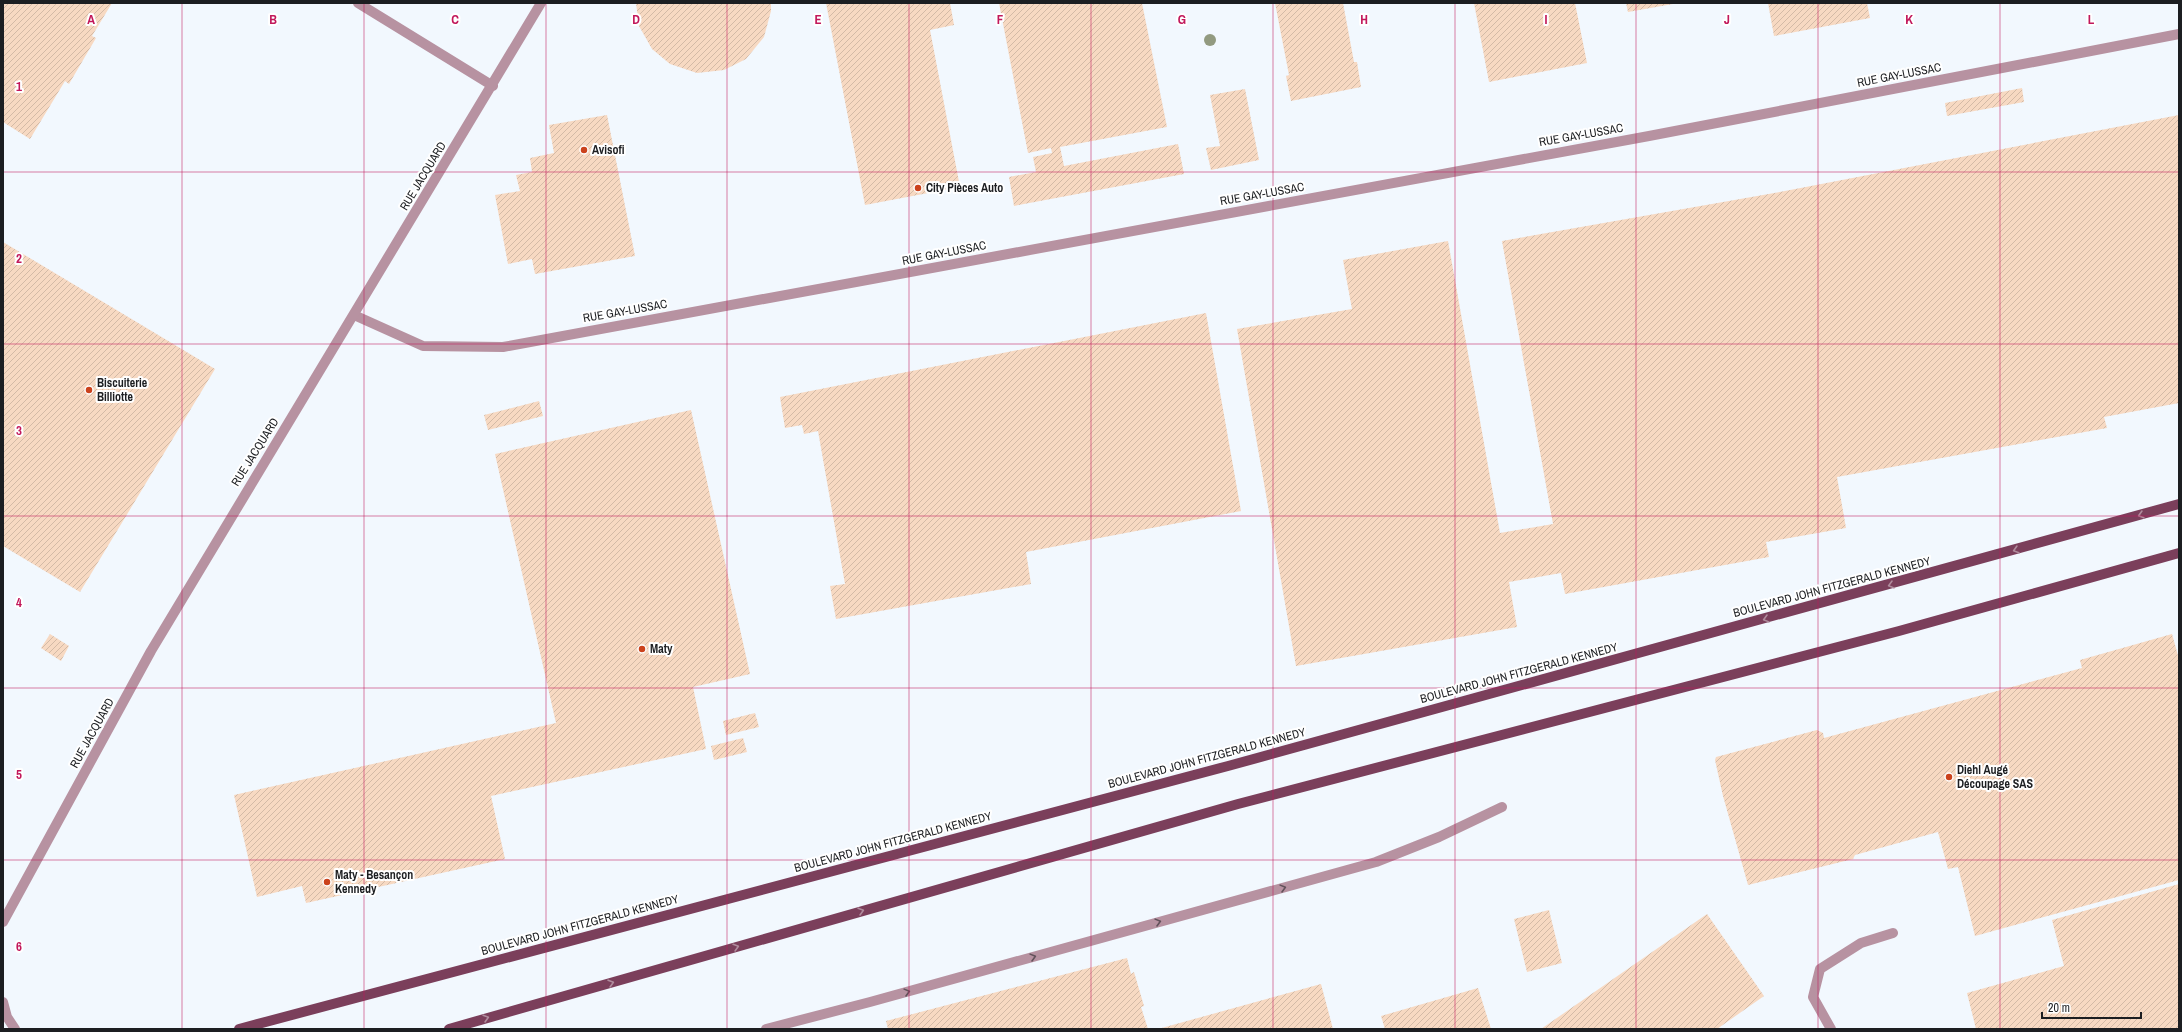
<svg xmlns="http://www.w3.org/2000/svg" width="2182" height="1032" font-family="'Archivo Narrow',sans-serif">
  <style>
    .building { fill: url(#building-hatch) }
    .lines { fill: none; stroke-linecap: round; stroke-linejoin: round }
    .service { stroke: #b792a1; stroke-width: 10 }
    .minor { stroke: #b792a1; stroke-width: 10 }
    .primary { stroke: #7b3f5b; stroke-width: 10 }
    .tree { fill: #929a80 }
    .oneway { stroke: #b08c9d }
    .oneway2 { stroke: #62525b }
    .grid { fill: none; stroke: #c2185b; stroke-width: 1; stroke-opacity: 0.55 }
    .poi-dot { fill: #cb421c; stroke: #fff; stroke-width: 1.5 }
    .labels { text-anchor: middle; stroke-width: 4; stroke-linejoin: round; paint-order: stroke }
    .street-label { font-size: 12px; fill: #1c1e21; stroke: #fff }
    .poi-label { font-size: 12px; font-weight: bold; fill: #1c1e21; stroke: #fff; text-anchor: start }
    .grid-label { font-size: 13px; text-anchor: middle; font-weight: bold; fill: #c2185b; stroke: #fff; stroke-width: 4; stroke-linejoin: round; paint-order: stroke }
  </style>
  <defs>
    <pattern id="building-hatch" width="6" height="6" patternUnits="userSpaceOnUse"><rect width="6" height="6" fill="#f7d9c2"/><path d="M-1 1l2-2M0 6l6-6M5 7l2-2" fill="none" stroke="#d3baa6"/></pattern>
  </defs>
  <rect width="100%" height="100%" fill="#f2f8fe"/>
  <!-- building -->
  <g class="building">
    <path d="M3,3H112L92,36L96,38L69,84L65,81L30,139L3,122Z"/>
    <path d="M636,3H771V11L764,37L746,59L724,70L697,73L670,64L652,49L639,26Z"/>
    <path d="M826,3H950L954,25L930,30L960,187L865,205Z"/>
    <path d="M999,3H1142L1167,127L1060,147L1064,166L1178,144L1184,174L1014,206L1009,177L1036,172L1033,157L1052,153L1051,148L1028,153Z"/>
    <path d="M1275,3H1343L1354,62H1357L1361,87L1291,101L1286,76L1289,75Z"/>
    <path d="M1474,3H1575L1587,63L1489,82Z"/>
    <path d="M1626,3H1673V4L1628,12Z"/>
    <path d="M1768,3H1867L1870,18L1774,36Z"/>
    <path d="M2022,88L2024,102L1947,116L1945,103Z"/>
    <path d="M1245,89L1259,160L1211,170L1206,148L1220,146L1210,95Z"/>
    <path d="M607,115L635,256L535,274L532,259L508,264L495,195L520,191L516,175L532,172L530,158L554,153L549,125Z"/>
    <path d="M2179,115V403L2104,417L2107,428L1837,477L1846,528L1766,542L1769,557L1565,594L1561,573L1509,582L1517,627L1296,666L1237,329L1352,309L1343,260L1448,241L1500,533L1553,524L1502,241L1785,191Z"/>
    <path d="M3,242L215,369L80,592L3,546Z"/>
    <path d="M1206,313L1241,511L1026,552L1031,584L836,619L830,586L845,584L818,431L804,434L802,425L785,428L780,397Z"/>
    <path d="M539,401L543,416L488,430L484,415Z"/>
    <path d="M691,410L750,674L693,687L706,749L491,796L505,859L306,903L302,886L257,897L234,795L556,723L495,454Z"/>
    <path d="M50,634L69,646L61,661L41,648Z"/>
    <path d="M2172,634L2179,659V880L1975,936L1958,867L1948,869L1938,832L1855,855L1853,859L1748,885L1723,796L1715,760L1716,757L1817,730L1823,733L1824,738L2082,668L2080,660Z"/>
    <path d="M755,713L759,727L726,735L723,721Z"/>
    <path d="M743,738L747,752L714,760L711,746Z"/>
    <path d="M2179,884V1029H1976L1967,993L2064,966L2052,920Z"/>
    <path d="M1549,910L1562,963L1527,972L1514,919Z"/>
    <path d="M1707,914L1764,996L1717,1029H1541Z"/>
    <path d="M1127,958L1131,974L1134,972L1144,1006L1141,1007L1148,1029H888L886,1021Z"/>
    <path d="M1321,984L1333,1029H1158Z"/>
    <path d="M1478,988L1491,1029H1385L1381,1016Z"/>
  </g>
  <g class="lines">
    <!-- service -->
    <g class="service">
      <path d="M358,3L493,86"/>
      <path d="M766,1029L870,1002L1376,862L1439,837L1502,807"/>
      <path d="M1831,1029L1813,997L1820,969L1861,943L1893,933"/>
    </g>
    <!-- minor -->
    <g class="minor">
      <path d="M354,315L423,346L503,347L1649,136L2179,34"/>
      <path d="M3,922L151,651L541,3"/>
      <path d="M3,1002L7,1017L15,1029"/>
    </g>
    <!-- primary -->
    <g class="primary">
      <path d="M239,1029L1228,766L2179,504"/>
      <path d="M449,1029L1238,804L1899,631L2179,553"/>
    </g>
  </g>
  <!-- trees -->
  <circle class="tree" cx="1210" cy="40" r="6"/>
  <!-- one-way arrows -->
  <defs><path id="oneway-chevron" d="M-2-3.5L2.5 0L-2 3.5" fill="none" stroke-width="1.6" stroke-linecap="round" stroke-linejoin="round"/></defs>
  <g class="oneway">
    <use href="#oneway-chevron" transform="translate(2141 515) rotate(164)"/>
    <use href="#oneway-chevron" transform="translate(2016 550) rotate(164)"/>
    <use href="#oneway-chevron" transform="translate(1891 585) rotate(165)"/>
    <use href="#oneway-chevron" transform="translate(1766 619) rotate(165)"/>
    <use href="#oneway-chevron" transform="translate(861 911) rotate(-16)"/>
    <use href="#oneway-chevron" transform="translate(736 947) rotate(-16)"/>
    <use href="#oneway-chevron" transform="translate(611 983) rotate(-16)"/>
    <use href="#oneway-chevron" transform="translate(486 1018) rotate(-16)"/>
  </g>
  <g class="oneway2">
    <use href="#oneway-chevron" transform="translate(1283 888) rotate(-15)"/>
    <use href="#oneway-chevron" transform="translate(1158 922) rotate(-15)"/>
    <use href="#oneway-chevron" transform="translate(1033 957) rotate(-15)"/>
    <use href="#oneway-chevron" transform="translate(907 992) rotate(-15)"/>
  </g>
  <!-- grid -->
  <path class="grid" d="M182,3V1029M364,3V1029M546,3V1029M727,3V1029M909,3V1029M1091,3V1029M1273,3V1029M1455,3V1029M1636,3V1029M1818,3V1029M2000,3V1029M3,172H2179M3,344H2179M3,516H2179M3,688H2179M3,860H2179"/>
  <!-- markers -->
  <g class="poi-dot">
    <circle cx="584" cy="150" r="4"/>
    <circle cx="918" cy="188" r="4"/>
    <circle cx="89" cy="390" r="4"/>
    <circle cx="642" cy="649" r="4"/>
    <circle cx="1949" cy="777" r="4"/>
    <circle cx="327" cy="882" r="4"/>
  </g>
  <g class="labels">
    <!-- street labels -->
    <g class="street-label">
      <text transform="translate(1899 75) rotate(-11)" y="4">RUE GAY-LUSSAC</text>
      <text transform="translate(1581 135) rotate(-10)" y="4">RUE GAY-LUSSAC</text>
      <text transform="translate(423 176) rotate(-59)" y="4">RUE JACQUARD</text>
      <text transform="translate(1262 194) rotate(-10)" y="4">RUE GAY-LUSSAC</text>
      <text transform="translate(944 253) rotate(-11)" y="4">RUE GAY-LUSSAC</text>
      <text transform="translate(625 311) rotate(-10)" y="4">RUE GAY-LUSSAC</text>
      <text transform="translate(255 452) rotate(-58)" y="4">RUE JACQUARD</text>
      <text transform="translate(1832 587) rotate(-15)" y="4">BOULEVARD JOHN FITZGERALD KENNEDY</text>
      <text transform="translate(1519 673) rotate(-15)" y="4">BOULEVARD JOHN FITZGERALD KENNEDY</text>
      <text transform="translate(92 733) rotate(-61)" y="4">RUE JACQUARD</text>
      <text transform="translate(1207 758) rotate(-15)" y="4">BOULEVARD JOHN FITZGERALD KENNEDY</text>
      <text transform="translate(893 842) rotate(-15)" y="4">BOULEVARD JOHN FITZGERALD KENNEDY</text>
      <text transform="translate(580 925) rotate(-15)" y="4">BOULEVARD JOHN FITZGERALD KENNEDY</text>
    </g>
    <!-- poi labels -->
    <g class="poi-label">
      <text x="592" y="154">Avisofi</text>
      <text x="926" y="192">City Pièces Auto</text>
      <text x="97" y="387">Biscuiterie<tspan x="97" dy="14">Billiotte</tspan></text>
      <text x="650" y="653">Maty</text>
      <text x="1957" y="774">Diehl Augé<tspan x="1957" dy="14">Découpage SAS</tspan></text>
      <text x="335" y="879">Maty - Besançon<tspan x="335" dy="14">Kennedy</tspan></text>
    </g>
  </g>
  <g class="grid-label">
    <text x="91" y="24">A</text>
    <text x="273" y="24">B</text>
    <text x="455" y="24">C</text>
    <text x="636" y="24">D</text>
    <text x="818" y="24">E</text>
    <text x="1000" y="24">F</text>
    <text x="1182" y="24">G</text>
    <text x="1364" y="24">H</text>
    <text x="1546" y="24">I</text>
    <text x="1727" y="24">J</text>
    <text x="1909" y="24">K</text>
    <text x="2091" y="24">L</text>
    <text x="19" y="91">1</text>
    <text x="19" y="263">2</text>
    <text x="19" y="435">3</text>
    <text x="19" y="607">4</text>
    <text x="19" y="779">5</text>
    <text x="19" y="951">6</text>
  </g>
  <!-- border -->
  <rect width="2182" height="1032" fill="none" stroke="#1c1e21" stroke-width="8"/>
  <!-- scale -->
  <path d="M2042 1012v6h99v-6" fill="none" stroke="#1c1e21" stroke-width="2"/>
  <text x="2048" y="1012" font-size="12" fill="#1c1e21" stroke="#ffffff" stroke-width="3" paint-order="stroke">20 m</text>
</svg>
